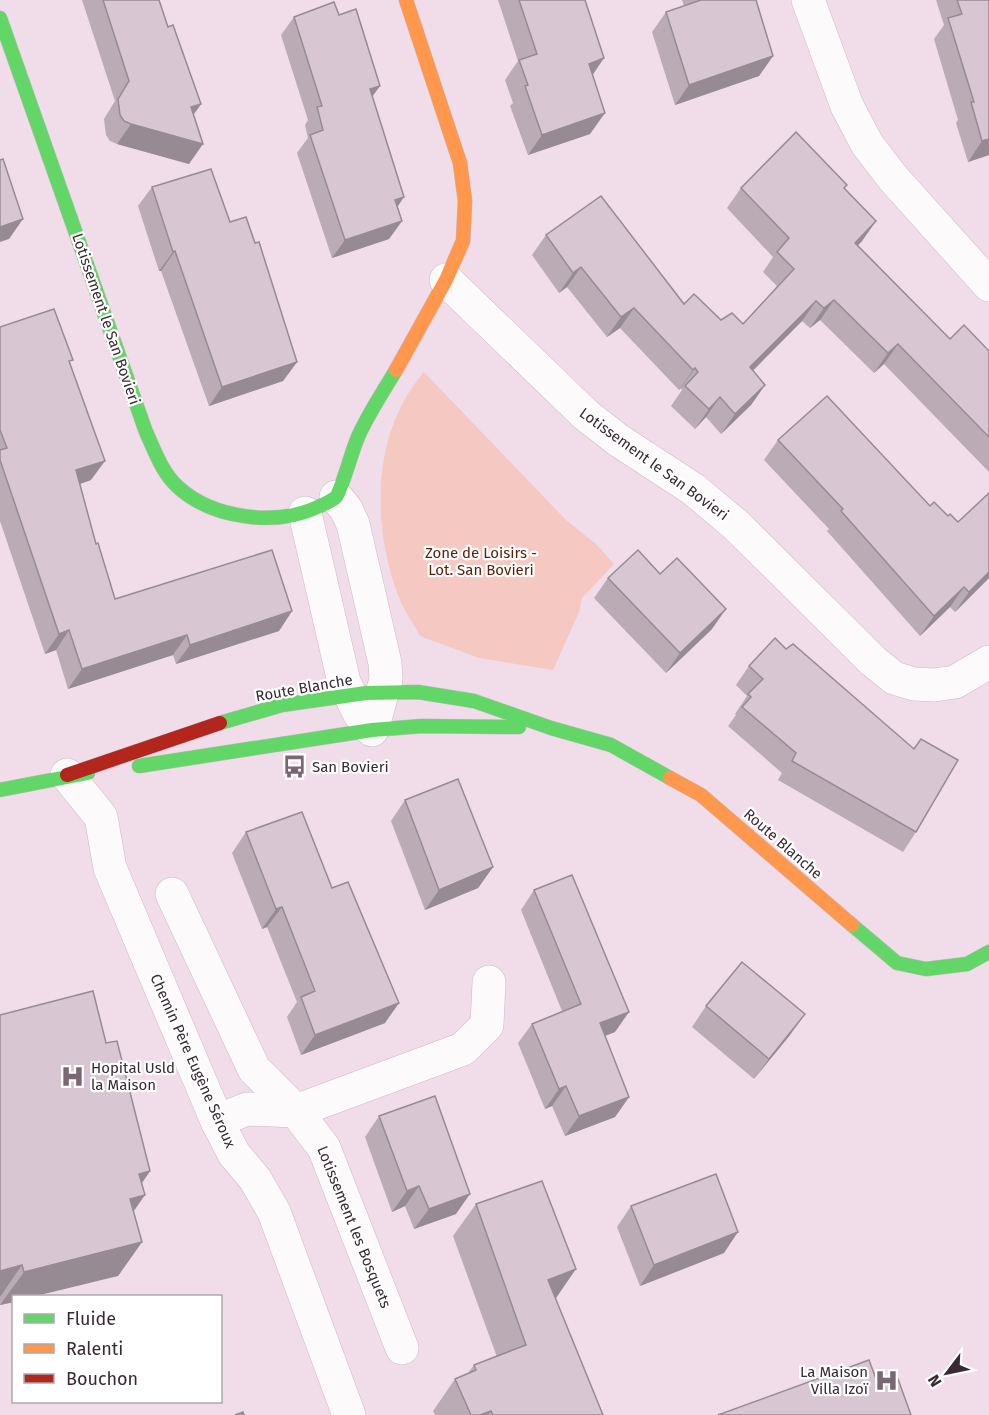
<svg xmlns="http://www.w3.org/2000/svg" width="989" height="1415" font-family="'Fira Sans',sans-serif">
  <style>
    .green { fill: #f6c8c2 }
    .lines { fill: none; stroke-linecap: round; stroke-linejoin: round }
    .street-casing { stroke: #cbbac5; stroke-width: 34 }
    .fast-casing { stroke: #cbbac5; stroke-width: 15 }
    .slow-casing { stroke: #cbbac5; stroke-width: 15 }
    .jam-casing { stroke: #cbbac5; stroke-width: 15 }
    .street { stroke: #fdfafc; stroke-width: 33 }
    .fast { stroke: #63d668; stroke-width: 14 }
    .slow { stroke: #ff974d; stroke-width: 14 }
    .jam { stroke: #b3261e; stroke-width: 14 }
    .wall { fill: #baabb5 }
    .shaded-wall { fill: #978b93 }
    .building { fill: #d8c7d2; stroke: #978b93; stroke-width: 1.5 }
    .labels { text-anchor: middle; stroke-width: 4.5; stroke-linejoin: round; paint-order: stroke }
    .street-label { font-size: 15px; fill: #382933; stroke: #fff }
    .park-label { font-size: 15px; fill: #5c2009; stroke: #fff }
    .poi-label { font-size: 15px; fill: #382933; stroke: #fff; text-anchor: start }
  </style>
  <rect width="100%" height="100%" fill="#f1dce9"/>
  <!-- green -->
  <path class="green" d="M424,372L566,520L597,545L614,564L582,598L579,612L553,670L479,658L420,636C413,623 403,609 398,595C371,523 372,432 424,372Z"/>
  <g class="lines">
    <defs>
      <g id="street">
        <path d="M808,0L847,106L867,144L893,178L989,285"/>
        <path d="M446,280L586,415L618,440L693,489L736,525L873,661L894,678L914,684L934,685L955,682L989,662"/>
        <path d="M305,513L344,682L359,713L372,730L386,679L385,663L353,524L346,509L336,497"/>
        <path d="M67,775L101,817L110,868L217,1121L234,1154L255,1179L274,1212L349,1415"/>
        <path d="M172,894L254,1069L296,1111L324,1148L402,1348"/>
        <path d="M217,1121L247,1109L296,1111L463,1049L487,1025L489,982"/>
      </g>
      <g id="fast">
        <path d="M0,18L146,432C155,451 162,473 178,487C213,519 277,527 320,506C324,504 332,501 336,497C342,489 352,450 358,437C368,414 383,392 396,370"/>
        <path d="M220,723L282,705L366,693L418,692L474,701L551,728L611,745L670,778"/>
        <path d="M139,766L372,730L422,726L519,727"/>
        <path d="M0,790L88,773"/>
        <path d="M852,925L897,963L926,969L967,964L989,952"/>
      </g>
      <g id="slow">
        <path d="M396,370L446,280L463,241L465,201L460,163L406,0"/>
        <path d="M670,778L701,795L852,925"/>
      </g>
      <path id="jam" d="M67,775L220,723"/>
    </defs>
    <!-- street casing -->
    <use href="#street" class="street-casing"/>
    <!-- fast casing -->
    <use href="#fast" class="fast-casing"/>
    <!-- slow casing -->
    <use href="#slow" class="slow-casing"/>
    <!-- jam casing -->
    <use href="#jam" class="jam-casing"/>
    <!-- street -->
    <use href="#street" class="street"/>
    <!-- fast -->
    <use href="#fast" class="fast"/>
    <!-- slow -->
    <use href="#slow" class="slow"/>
    <!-- jam -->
    <use href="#jam" class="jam"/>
  </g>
  <!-- wall -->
  <g class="wall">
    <path d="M82,0H159L168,27L201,104L193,115L189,164L117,144L110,141L106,135L104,119L115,101Z"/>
    <path d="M498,0H585L592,75L590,134L528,155L510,106L513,103L505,80L518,61Z"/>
    <path d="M682,0H756L773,56L759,76L675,105L652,32L666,12L684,6Z"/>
    <path d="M936,0H989V155L968,162L956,123L958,120L934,39L944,25Z"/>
    <path d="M339,15L372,97L397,207L402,221L389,239L332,258L297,153L308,138L305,125L308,120L281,35L294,17Z"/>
    <path d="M152,187L230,222L255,243L297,362L283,381L209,406L161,271H159L138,206Z"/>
    <path d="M741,188H844L876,221L862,241L858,245L950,339L989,351V472L884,364L874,373L820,320L810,328L802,321L753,371L765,385L751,405L721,434L706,417L695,429L671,406L682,390L681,388L679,390L620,328L607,337L567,287L559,293L532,255L546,235L684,304L721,320L743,324L777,286L763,272L773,257L727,208Z"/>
    <path d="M0,327L70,364L91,480L80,484L96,544L115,599L292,611L279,631L176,664L173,655L68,689L56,650L45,654L0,521Z"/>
    <path d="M778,440L930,506L948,516L958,522L989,578L955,612L950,607L920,636L827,531L829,529L764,460Z"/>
    <path d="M660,574L712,629L666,673L594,598L608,578Z"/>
    <path d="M786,649L914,749L921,739L916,832L903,852L778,780L782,773L728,726L736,715L735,714L747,696L736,685L749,666Z"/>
    <path d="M405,800L493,867L478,888L425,910L391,821Z"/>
    <path d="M246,832L385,1023L301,1055L287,1017L297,1002L267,927L262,929L232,853Z"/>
    <path d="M534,890L615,1032L605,1036L629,1097L615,1117L565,1136L552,1106L545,1109L518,1043L532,1024L562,1011L521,910Z"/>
    <path d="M706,1006L790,1035L754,1079L692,1027Z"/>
    <path d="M0,1015L106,1043L150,1171L142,1183L133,1211L142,1242L118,1276L14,1296V1302L0,1305Z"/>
    <path d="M379,1116L456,1214L414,1229L405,1206L392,1212L365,1137Z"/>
    <path d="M476,1204L555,1299L603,1415H435L433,1411L455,1379L468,1373L474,1365L497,1357L453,1236Z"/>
    <path d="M631,1206L724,1253L640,1286L617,1227Z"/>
  </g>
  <!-- shaded-wall -->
  <g class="shaded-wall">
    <path d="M773,56L759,76L675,105L689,85Z"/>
    <path d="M604,58L590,79L589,64Z"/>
    <path d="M380,86L367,104L370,89Z"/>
    <path d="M201,104L187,124L191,107Z"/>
    <path d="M605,113L590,134L528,155L542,135Z"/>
    <path d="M131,124L203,144L189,164L117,144Z"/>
    <path d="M989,139V155L968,162L982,141Z"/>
    <path d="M404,197L392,215L395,200Z"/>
    <path d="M23,219L9,239L0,242V227Z"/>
    <path d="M402,221L389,239L332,258L345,240Z"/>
    <path d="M876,221L862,241L841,263L855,243Z"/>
    <path d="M175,251L161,271H159L173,252Z"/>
    <path d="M581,267L567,287L559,293L573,273Z"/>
    <path d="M834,300L820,320L810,328L824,308Z"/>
    <path d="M816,301L802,321L736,387L750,367Z"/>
    <path d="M634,308L620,328L607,337L621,317Z"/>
    <path d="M898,344L884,364L874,373L888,353Z"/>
    <path d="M297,362L283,381L209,406L222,387Z"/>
    <path d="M695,368L681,388L679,390L693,370Z"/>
    <path d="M765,385L751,405L721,434L735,414Z"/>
    <path d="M720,397L706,417L695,429L709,409Z"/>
    <path d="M105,461L91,480L62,490L76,470Z"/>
    <path d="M989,572V578L955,612L969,592Z"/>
    <path d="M964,587L950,607L920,636L934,616Z"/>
    <path d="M726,609L712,629L666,673L680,653Z"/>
    <path d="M292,611L279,631L176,664L190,645Z"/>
    <path d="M69,630L56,650L45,654L59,634Z"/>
    <path d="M187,635L173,655L68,689L82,669Z"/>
    <path d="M493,867L478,888L425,910L439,890Z"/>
    <path d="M282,907L267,927L262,929L276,909Z"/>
    <path d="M399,1003L385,1023L301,1055L315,1035Z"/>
    <path d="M629,1012L615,1032L586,1043L600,1023Z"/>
    <path d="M805,1014L790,1035L754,1079L769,1059Z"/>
    <path d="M566,1086L552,1106L545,1109L559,1089Z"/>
    <path d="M629,1097L615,1117L565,1136L579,1116Z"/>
    <path d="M150,1171L131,1199L145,1195L122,1228L126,1205L139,1174Z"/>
    <path d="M419,1186L405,1206L392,1212L407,1191Z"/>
    <path d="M470,1194L456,1214L414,1229L429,1209Z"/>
    <path d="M738,1232L724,1253L640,1286L654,1265Z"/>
    <path d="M142,1242L118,1276L36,1296H14V1302L0,1305L24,1272Z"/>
    <path d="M22,1265L0,1297V1271Z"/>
    <path d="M576,1269L554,1301L548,1280Z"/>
    <path d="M491,1411L488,1415H480Z"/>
  </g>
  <!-- building -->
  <g class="building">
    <path d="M103,0H159L168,27L173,25L201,104L191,107L203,144L131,124L124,121L120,115L118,99L129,81Z"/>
    <path d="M519,0H585L604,58L589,64L605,113L542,135L525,86L528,85L519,60L537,54Z"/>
    <path d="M701,0H756L773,56L689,85L666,12Z"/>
    <path d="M957,0H989V139L982,141L971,102H974L948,18L962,14Z"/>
    <path d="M334,2L339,15L356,9L380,86L370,89L404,197L395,200L402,221L345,240L310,135L323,130L317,107L322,106L294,17Z"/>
    <path d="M796,132L847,185L844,188L876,221L855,243L950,339L964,325L989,351V437L898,344L888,353L834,300L824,308L816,301L750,367L765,385L735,414L720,397L709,409L685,386L698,372L695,368L693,370L634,308L621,317L581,267L573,273L546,235L601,196L684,304L694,294L721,320L732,313L743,324L794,269L777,252L789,238L741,188Z"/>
    <path d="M3,159L23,219L0,227V160Z"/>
    <path d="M211,169L230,222L246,217L255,243L259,242L297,362L222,387L175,251L173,252L152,187Z"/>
    <path d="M54,309L73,360L69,361L105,461L76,470L96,544L98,543L115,599L272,550L292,611L190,645L187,635L82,669L69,630L59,634L0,460V450L7,448L0,430V327Z"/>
    <path d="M827,396L930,506L934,502L948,516L950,514L958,522L989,493V572L969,592L964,587L934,616L841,511L843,509L778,440Z"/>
    <path d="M638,550L660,574L677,558L726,609L680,653L608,578Z"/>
    <path d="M775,638L786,649L793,644L914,749L921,739L958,760L916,832L792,761L796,753L742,707L751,697L748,694L763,679L749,666Z"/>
    <path d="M458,779L493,867L439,890L405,800Z"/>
    <path d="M302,812L332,888L348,882L399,1003L315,1035L301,997L315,991L282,907L276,909L246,832Z"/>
    <path d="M572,875L629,1012L600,1023L629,1097L579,1116L566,1086L559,1089L532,1024L581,1004L534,890Z"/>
    <path d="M742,962L805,1014L769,1059L706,1006Z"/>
    <path d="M93,991L106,1043L117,1041L150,1171L139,1174L145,1195L130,1199L142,1242L24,1272L22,1265L0,1271V1015Z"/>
    <path d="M435,1096L470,1194L429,1209L419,1186L407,1191L379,1116Z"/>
    <path d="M716,1174L738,1232L654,1265L631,1206Z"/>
    <path d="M542,1181L576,1269L548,1280L603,1415H493L491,1411L480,1415H471L455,1379L476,1370L474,1365L526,1345L476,1204Z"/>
    <path d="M869,1360L879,1387L898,1379L911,1415H718Z"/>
    <path d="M243,1412L244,1415H235Z"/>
  </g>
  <!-- icons -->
  <defs>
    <symbol id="bus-bare" viewBox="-9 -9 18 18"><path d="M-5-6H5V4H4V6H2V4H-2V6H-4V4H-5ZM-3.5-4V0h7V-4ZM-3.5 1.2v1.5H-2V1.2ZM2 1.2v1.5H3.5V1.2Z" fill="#796873" stroke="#fff" stroke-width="2.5" paint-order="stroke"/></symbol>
    <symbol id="hospital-bare" viewBox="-9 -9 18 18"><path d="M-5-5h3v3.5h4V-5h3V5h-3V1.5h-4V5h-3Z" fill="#796873" stroke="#fff" stroke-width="2.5" paint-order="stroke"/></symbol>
  </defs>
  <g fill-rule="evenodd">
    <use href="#bus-bare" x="278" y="750" width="33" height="33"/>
    <use href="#hospital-bare" x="56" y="1060" width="33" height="33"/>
    <use href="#hospital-bare" x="870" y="1364" width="33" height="33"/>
  </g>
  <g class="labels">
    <!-- street labels -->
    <g class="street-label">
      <text transform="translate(106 319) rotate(71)" y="5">Lotissement le San Bovieri</text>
      <text transform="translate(654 464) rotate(36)" y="5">Lotissement le San Bovieri</text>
      <text transform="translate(304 688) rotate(-10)" y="5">Route Blanche</text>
      <text transform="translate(783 844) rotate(41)" y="5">Route Blanche</text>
      <text transform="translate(193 1061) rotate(66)" y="5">Chemin Père Eugène Séroux</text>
      <text transform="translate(354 1227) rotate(68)" y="5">Lotissement les Bosquets</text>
    </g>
    <!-- park labels -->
    <g class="park-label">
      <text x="481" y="558">Zone de Loisirs -<tspan x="481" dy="17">Lot. San Bovieri</tspan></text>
    </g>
    <!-- poi labels -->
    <g class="poi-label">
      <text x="312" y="772">San Bovieri</text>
      <text x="91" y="1073">Hopital Usld<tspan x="91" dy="17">la Maison</tspan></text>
      <text x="868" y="1377" text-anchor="end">La Maison<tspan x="868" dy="17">Villa Izoï</tspan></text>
    </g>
  </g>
  <!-- legend -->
  <rect x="12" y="1295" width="210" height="108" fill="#ffffff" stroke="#afa9ad" stroke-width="1.5"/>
  <rect x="24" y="1314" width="30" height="9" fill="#63d668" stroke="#afa9ad" stroke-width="1.5"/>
  <text x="66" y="1325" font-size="18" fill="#382933">Fluide</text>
  <rect x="24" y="1344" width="30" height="9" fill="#ff974d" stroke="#afa9ad" stroke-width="1.5"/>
  <text x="66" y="1355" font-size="18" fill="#382933">Ralenti</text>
  <rect x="24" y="1374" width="30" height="9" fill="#b3261e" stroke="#afa9ad" stroke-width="1.5"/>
  <text x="66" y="1385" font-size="18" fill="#382933">Bouchon</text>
  <!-- north arrow -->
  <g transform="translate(947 1373) rotate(238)" stroke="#ffffff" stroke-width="4.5" paint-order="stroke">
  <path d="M0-4.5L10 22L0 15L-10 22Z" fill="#382933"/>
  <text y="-9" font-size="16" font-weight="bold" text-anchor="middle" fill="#382933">N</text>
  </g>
</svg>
